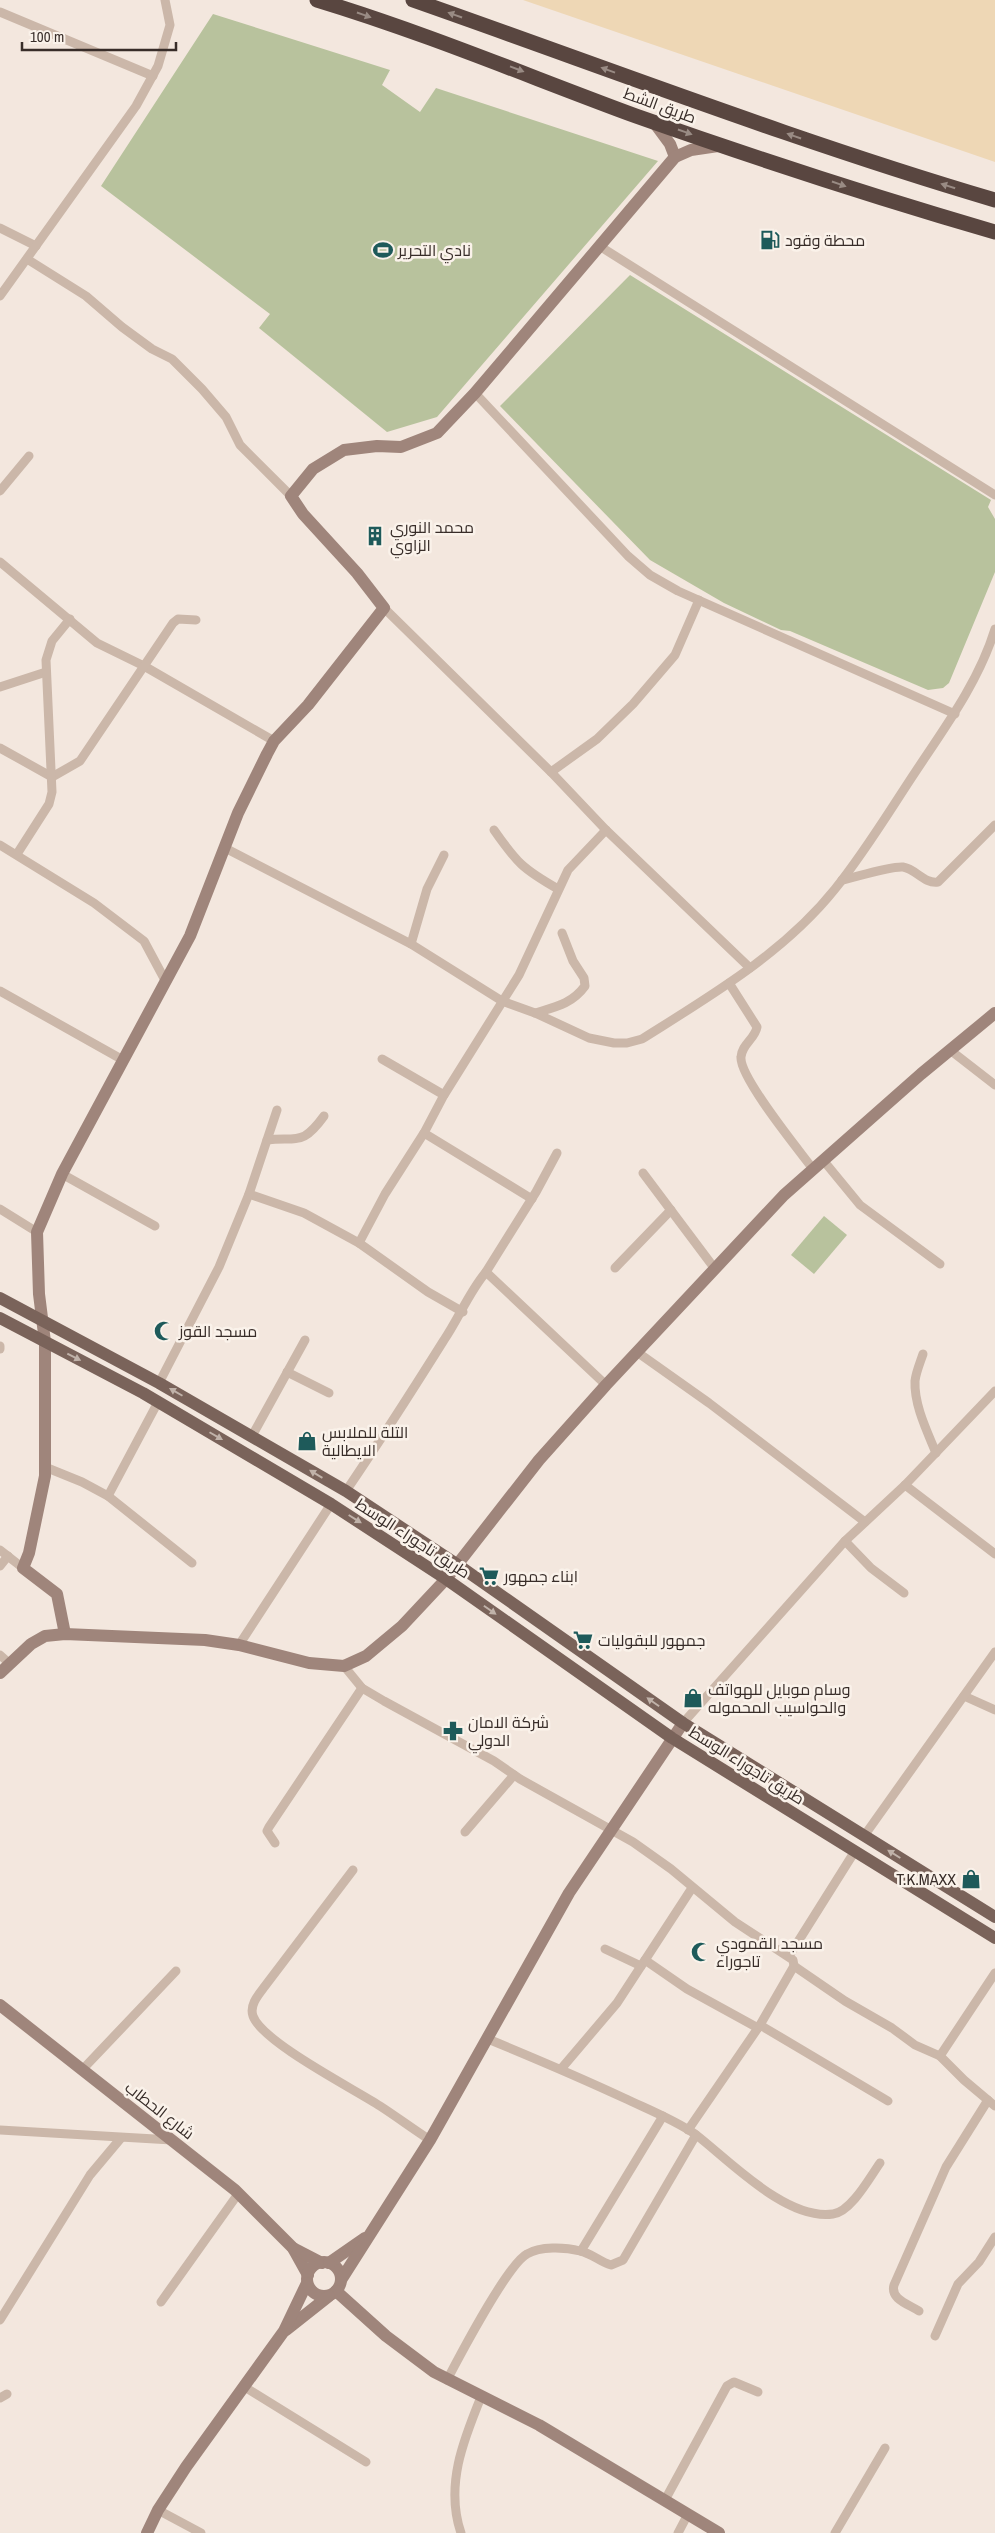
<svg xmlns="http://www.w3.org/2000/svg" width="995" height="2533" font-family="'Archivo Narrow',Cairo,sans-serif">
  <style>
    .green { fill: #b8c29d }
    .sand { fill: #eed7b5 }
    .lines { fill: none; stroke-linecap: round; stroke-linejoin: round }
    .street { stroke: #cbb7a9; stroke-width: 9 }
    .secondary { stroke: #9f857b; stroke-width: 12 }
    .primary { stroke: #7a635a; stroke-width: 12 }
    .highway { stroke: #594640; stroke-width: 15 }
    .oneway { fill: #998b84 }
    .oneway2 { fill: #c0b2a9 }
    .labels { text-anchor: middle; stroke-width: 5; stroke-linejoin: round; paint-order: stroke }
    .street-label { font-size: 16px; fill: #382d29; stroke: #faf2ea }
    .poi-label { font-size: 16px; fill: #382d29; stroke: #faf2ea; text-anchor: start }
  </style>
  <rect width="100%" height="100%" fill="#f3e7de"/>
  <!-- green -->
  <g class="green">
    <path d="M213,14L390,70L382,85L420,112L436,88L658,161L437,417L387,432L259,328L270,314L101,186Z"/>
    <path d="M630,275L991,500L988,507L995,519V572L949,683L943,688L928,690L790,631L781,630L724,603L650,560L500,406Z"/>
    <path d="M824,1216L847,1235L814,1274L791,1255Z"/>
  </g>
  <!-- sand -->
  <path class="sand" d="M523,0H995V162Z"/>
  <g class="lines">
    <!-- street -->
    <g class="street">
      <path d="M0,12L153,76"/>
      <path d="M0,228L36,246"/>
      <path d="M601,247L995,495"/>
      <path d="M27,259L86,296L122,327L152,349L172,359L202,389L226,417L240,445L291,496"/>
      <path d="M0,296L136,106L158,66L170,25L165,0"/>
      <path d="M475,393L628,556L650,575L678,591L955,714"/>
      <path d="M0,491L29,456"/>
      <path d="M0,562L97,643L144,666L274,741"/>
      <path d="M699,600L675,655L633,704L597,739L551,772L606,830L750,968"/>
      <path d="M384,608L551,772"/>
      <path d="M0,687L46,672"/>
      <path d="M0,748L52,777L80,761L173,623L178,619L196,620"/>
      <path d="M494,830C517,863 523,869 558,889"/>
      <path d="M0,845L94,903L144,941L166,982"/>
      <path d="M225,848L411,944L502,1001L535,1013L589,1038L614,1043H627L642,1039C710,996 784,953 835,889C865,852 890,810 916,771C946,726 979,681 995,629"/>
      <path d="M17,854L49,804L52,792L46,660L52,641L70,619"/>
      <path d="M842,880C856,877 890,866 903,867C916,869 924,884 938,882L995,825"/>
      <path d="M411,944L427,889L444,855"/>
      <path d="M729,983L757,1027C755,1039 742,1044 741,1057C739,1077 798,1149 813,1169"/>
      <path d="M0,991L123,1060"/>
      <path d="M535,1013C555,1007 572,1004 585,986L584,978L573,961L562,933"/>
      <path d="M950,1050L995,1085"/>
      <path d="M382,1059L444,1095"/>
      <path d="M424,1133L532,1199"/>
      <path d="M267,1140C299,1137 303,1145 324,1116"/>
      <path d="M823,1160L860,1205L940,1264"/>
      <path d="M643,1173L715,1269"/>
      <path d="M62,1174L155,1226"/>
      <path d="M249,1194L304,1213L359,1243L428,1292L463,1312"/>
      <path d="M0,1209L37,1232"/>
      <path d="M359,1243L385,1194L424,1133L444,1095L519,975L568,870L606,830"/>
      <path d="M615,1268L671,1210"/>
      <path d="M486,1272L536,1192L557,1153"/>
      <path d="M0,1346V1349"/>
      <path d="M637,1352L709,1403L865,1522"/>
      <path d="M923,1354C920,1363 916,1372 915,1381C914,1405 927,1431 936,1453"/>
      <path d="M287,1372L329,1393"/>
      <path d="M159,1383L219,1267L249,1194L277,1110"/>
      <path d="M252,1436L305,1340"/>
      <path d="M45,1467L82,1482L108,1496L192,1563"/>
      <path d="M905,1485L995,1554"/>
      <path d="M346,1491C380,1441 412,1391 444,1340C459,1318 469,1292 486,1272L606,1385"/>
      <path d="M108,1496L158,1402"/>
      <path d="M845,1541L871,1568L904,1593"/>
      <path d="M0,1550L23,1568"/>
      <path d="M0,1566L8,1556"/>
      <path d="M239,1645L331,1504"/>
      <path d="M0,1655L9,1663"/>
      <path d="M344,1666L362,1688L384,1701L494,1761L520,1779L633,1842L671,1869L735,1922L793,1960L794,1966L760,2025L688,2130"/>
      <path d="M964,1696L995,1710"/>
      <path d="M683,1723L845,1541L905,1485L995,1391"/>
      <path d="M465,1832L514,1775"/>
      <path d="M864,1836L995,1652"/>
      <path d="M275,1843L267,1831L269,1827L362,1688"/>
      <path d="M353,1870L265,1986C259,1994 249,2005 253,2016C262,2042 354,2089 380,2106C397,2117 413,2129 430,2140"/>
      <path d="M605,1949L641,1966"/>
      <path d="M789,1956L855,1851"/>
      <path d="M645,1960L687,1989L758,2028"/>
      <path d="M794,1966L845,2001L892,2028L915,2045L940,2056L964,2080L995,2106"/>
      <path d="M760,2025L888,2101"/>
      <path d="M488,2039C534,2058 579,2077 624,2098C647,2109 673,2119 695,2134C728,2159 786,2221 833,2214C851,2212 870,2177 880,2163"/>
      <path d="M940,2056L995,1973"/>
      <path d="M561,2069L617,2003L692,1888"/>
      <path d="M82,2070L176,1971"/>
      <path d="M0,2130L172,2140"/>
      <path d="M581,2251L663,2116"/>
      <path d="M161,2302L238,2194"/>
      <path d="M919,2311C908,2304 890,2299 894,2285L946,2167L988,2100"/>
      <path d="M0,2320L90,2175L121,2138"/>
      <path d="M935,2336L958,2284L979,2262L995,2237"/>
      <path d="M447,2380C459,2357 508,2264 527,2254C540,2246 565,2247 580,2251C591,2253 600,2262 611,2265L623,2260L696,2135"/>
      <path d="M243,2386L366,2462"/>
      <path d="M0,2398L7,2394"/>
      <path d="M665,2500L727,2386L734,2382L758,2392"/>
      <path d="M158,2510L201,2533"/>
      <path d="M461,2533C445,2486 463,2441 481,2397"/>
      <path d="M678,2533L688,2514"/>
      <path d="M835,2533L885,2448"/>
    </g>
    <!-- secondary -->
    <g class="secondary">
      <path d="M653,121L670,144L675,157"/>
      <path d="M65,1634L57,1594L23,1568L29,1553L45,1476V1342L39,1294L37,1232L62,1174L190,936L238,813L267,754L274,741L308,705L384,608L357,573L303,514L291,496L313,469L344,450L377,446L401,447L437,433L475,393L675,157L691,150L718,146"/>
      <path d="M0,1673L31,1644L45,1636L65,1634L205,1640L239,1645L309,1663L344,1666L366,1656L402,1626L446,1579L539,1460L606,1385L784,1195L921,1074L995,1013"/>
      <path d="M0,2005L235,2190L293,2248L308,2275"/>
      <path d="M293,2248L322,2263"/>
      <circle cx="324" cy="2279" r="17"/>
      <path d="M329,2263L365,2238"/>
      <path d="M341,2280L430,2140L569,1893L683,1723"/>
      <path d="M336,2291L386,2336L434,2372L539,2425L719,2533"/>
      <path d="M286,2330L329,2296"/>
      <path d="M147,2533L158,2510L186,2467L284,2331L307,2283"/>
    </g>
    <!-- primary -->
    <g class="primary">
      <path d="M0,1298L159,1383L346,1491L458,1565L683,1723L995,1917"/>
      <path d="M0,1318L143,1393L331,1504L446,1579L672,1738L995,1938"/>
    </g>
    <!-- highway -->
    <g class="highway">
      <path d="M317,0C426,33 530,77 636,116C755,158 874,197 995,232"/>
      <path d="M413,0C607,68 798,142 995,200"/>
    </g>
  </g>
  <!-- one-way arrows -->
  <defs><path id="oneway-solid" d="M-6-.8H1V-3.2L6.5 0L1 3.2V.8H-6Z" transform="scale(1.25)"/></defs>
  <g class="oneway">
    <use href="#oneway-solid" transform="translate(364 15) rotate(19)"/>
    <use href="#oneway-solid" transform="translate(455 15) rotate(-161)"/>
    <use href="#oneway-solid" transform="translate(517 69) rotate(21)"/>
    <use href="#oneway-solid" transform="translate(608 70) rotate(-160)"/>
    <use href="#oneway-solid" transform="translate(685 132) rotate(19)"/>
    <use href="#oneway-solid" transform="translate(794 136) rotate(-161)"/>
    <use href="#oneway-solid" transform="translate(839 184) rotate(19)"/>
    <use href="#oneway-solid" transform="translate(948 186) rotate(-163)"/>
  </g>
  <g class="oneway2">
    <use href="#oneway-solid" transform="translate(74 1357) rotate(27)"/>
    <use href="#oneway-solid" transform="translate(176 1392) rotate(-150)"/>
    <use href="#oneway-solid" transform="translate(216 1436) rotate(30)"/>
    <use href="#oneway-solid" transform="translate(316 1474) rotate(-149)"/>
    <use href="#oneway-solid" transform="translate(355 1519) rotate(32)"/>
    <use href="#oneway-solid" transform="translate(490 1610) rotate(35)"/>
    <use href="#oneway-solid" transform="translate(653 1702) rotate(-145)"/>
    <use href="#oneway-solid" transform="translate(894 1854) rotate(-148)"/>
  </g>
  <!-- icons -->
  <defs>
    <symbol id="fuel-bare" viewBox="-9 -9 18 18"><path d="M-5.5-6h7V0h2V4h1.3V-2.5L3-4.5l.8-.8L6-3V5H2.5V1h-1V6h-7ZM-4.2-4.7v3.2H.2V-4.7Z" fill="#1e5a5a" stroke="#faf2ea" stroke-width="2.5" paint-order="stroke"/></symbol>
    <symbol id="stadium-bare" viewBox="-9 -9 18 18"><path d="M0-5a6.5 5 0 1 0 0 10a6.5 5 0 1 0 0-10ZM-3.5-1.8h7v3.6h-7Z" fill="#1e5a5a" stroke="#faf2ea" stroke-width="2.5" paint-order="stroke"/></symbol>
    <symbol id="building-bare" viewBox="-9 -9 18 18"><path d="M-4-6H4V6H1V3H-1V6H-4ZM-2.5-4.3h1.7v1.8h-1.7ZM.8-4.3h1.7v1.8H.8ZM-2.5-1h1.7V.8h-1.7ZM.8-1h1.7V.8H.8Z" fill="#1e5a5a" stroke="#faf2ea" stroke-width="2.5" paint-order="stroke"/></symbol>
    <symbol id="mosque-bare" viewBox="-9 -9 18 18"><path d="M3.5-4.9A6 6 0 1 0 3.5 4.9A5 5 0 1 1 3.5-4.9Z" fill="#1e5a5a" stroke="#faf2ea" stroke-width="2.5" paint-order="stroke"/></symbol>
    <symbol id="shop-bare" viewBox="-9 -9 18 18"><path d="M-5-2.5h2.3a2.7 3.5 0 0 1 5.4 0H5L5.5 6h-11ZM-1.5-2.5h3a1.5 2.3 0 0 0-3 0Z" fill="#1e5a5a" stroke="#faf2ea" stroke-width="2.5" paint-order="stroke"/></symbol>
    <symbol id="supermarket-bare" viewBox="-9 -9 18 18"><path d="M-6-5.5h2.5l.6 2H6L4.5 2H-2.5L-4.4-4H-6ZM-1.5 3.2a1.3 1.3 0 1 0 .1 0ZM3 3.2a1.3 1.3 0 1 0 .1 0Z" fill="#1e5a5a" stroke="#faf2ea" stroke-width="2.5" paint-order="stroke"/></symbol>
    <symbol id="pharmacy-bare" viewBox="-9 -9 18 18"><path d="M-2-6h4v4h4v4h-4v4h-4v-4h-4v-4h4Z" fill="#1e5a5a" stroke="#faf2ea" stroke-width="2.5" paint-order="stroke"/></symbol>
  </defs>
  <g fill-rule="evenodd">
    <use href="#fuel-bare" x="756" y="226" width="28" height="28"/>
    <use href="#stadium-bare" x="369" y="236" width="28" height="28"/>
    <use href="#building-bare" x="361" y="522" width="28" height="28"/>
    <use href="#mosque-bare" x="150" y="1317" width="28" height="28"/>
    <use href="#shop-bare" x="293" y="1427" width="28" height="28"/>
    <use href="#supermarket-bare" x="475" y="1562" width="28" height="28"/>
    <use href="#supermarket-bare" x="569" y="1626" width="28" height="28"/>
    <use href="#shop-bare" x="679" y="1684" width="28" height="28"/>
    <use href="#pharmacy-bare" x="439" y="1717" width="28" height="28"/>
    <use href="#shop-bare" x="957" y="1865" width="28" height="28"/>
    <use href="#mosque-bare" x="687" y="1938" width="28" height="28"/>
  </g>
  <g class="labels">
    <!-- street labels -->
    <g class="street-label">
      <text transform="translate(660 105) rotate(20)" y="6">طريق الشط</text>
      <text transform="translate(413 1538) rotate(33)" y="6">طريق تاجوراء الوسط</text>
      <text transform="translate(747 1765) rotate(32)" y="6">طريق تاجوراء الوسط</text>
      <text transform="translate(160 2110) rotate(38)" y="6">شارع الحطاب</text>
    </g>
    <!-- poi labels -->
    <g class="poi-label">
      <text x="785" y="246">محطة وقود</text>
      <text x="398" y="256">نادي التحرير</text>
      <text x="390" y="533">محمد النوري<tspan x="390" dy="18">الزاوي</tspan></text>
      <text x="179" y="1337">مسجد القوز</text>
      <text x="322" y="1438">التلة للملابس<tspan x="322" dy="18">الايطالية</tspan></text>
      <text x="504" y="1582">ابناء جمهور</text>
      <text x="598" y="1646">جمهور للبقوليات</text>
      <text x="708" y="1695">وسام موبايل للهواتف<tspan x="708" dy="18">والحواسيب المحموله</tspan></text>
      <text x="468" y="1728">شركة الامان<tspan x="468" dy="18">الدولي</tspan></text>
      <text x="956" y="1885" text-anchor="end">T.K.MAXX</text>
      <text x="716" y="1949">مسجد القمودي<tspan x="716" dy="18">تاجوراء</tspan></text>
    </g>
  </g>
  <!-- scale -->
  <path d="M22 42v8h154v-8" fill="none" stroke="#382d29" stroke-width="2.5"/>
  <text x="30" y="42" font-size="15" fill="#382d29" stroke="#faf2ea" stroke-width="4" paint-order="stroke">100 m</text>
</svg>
